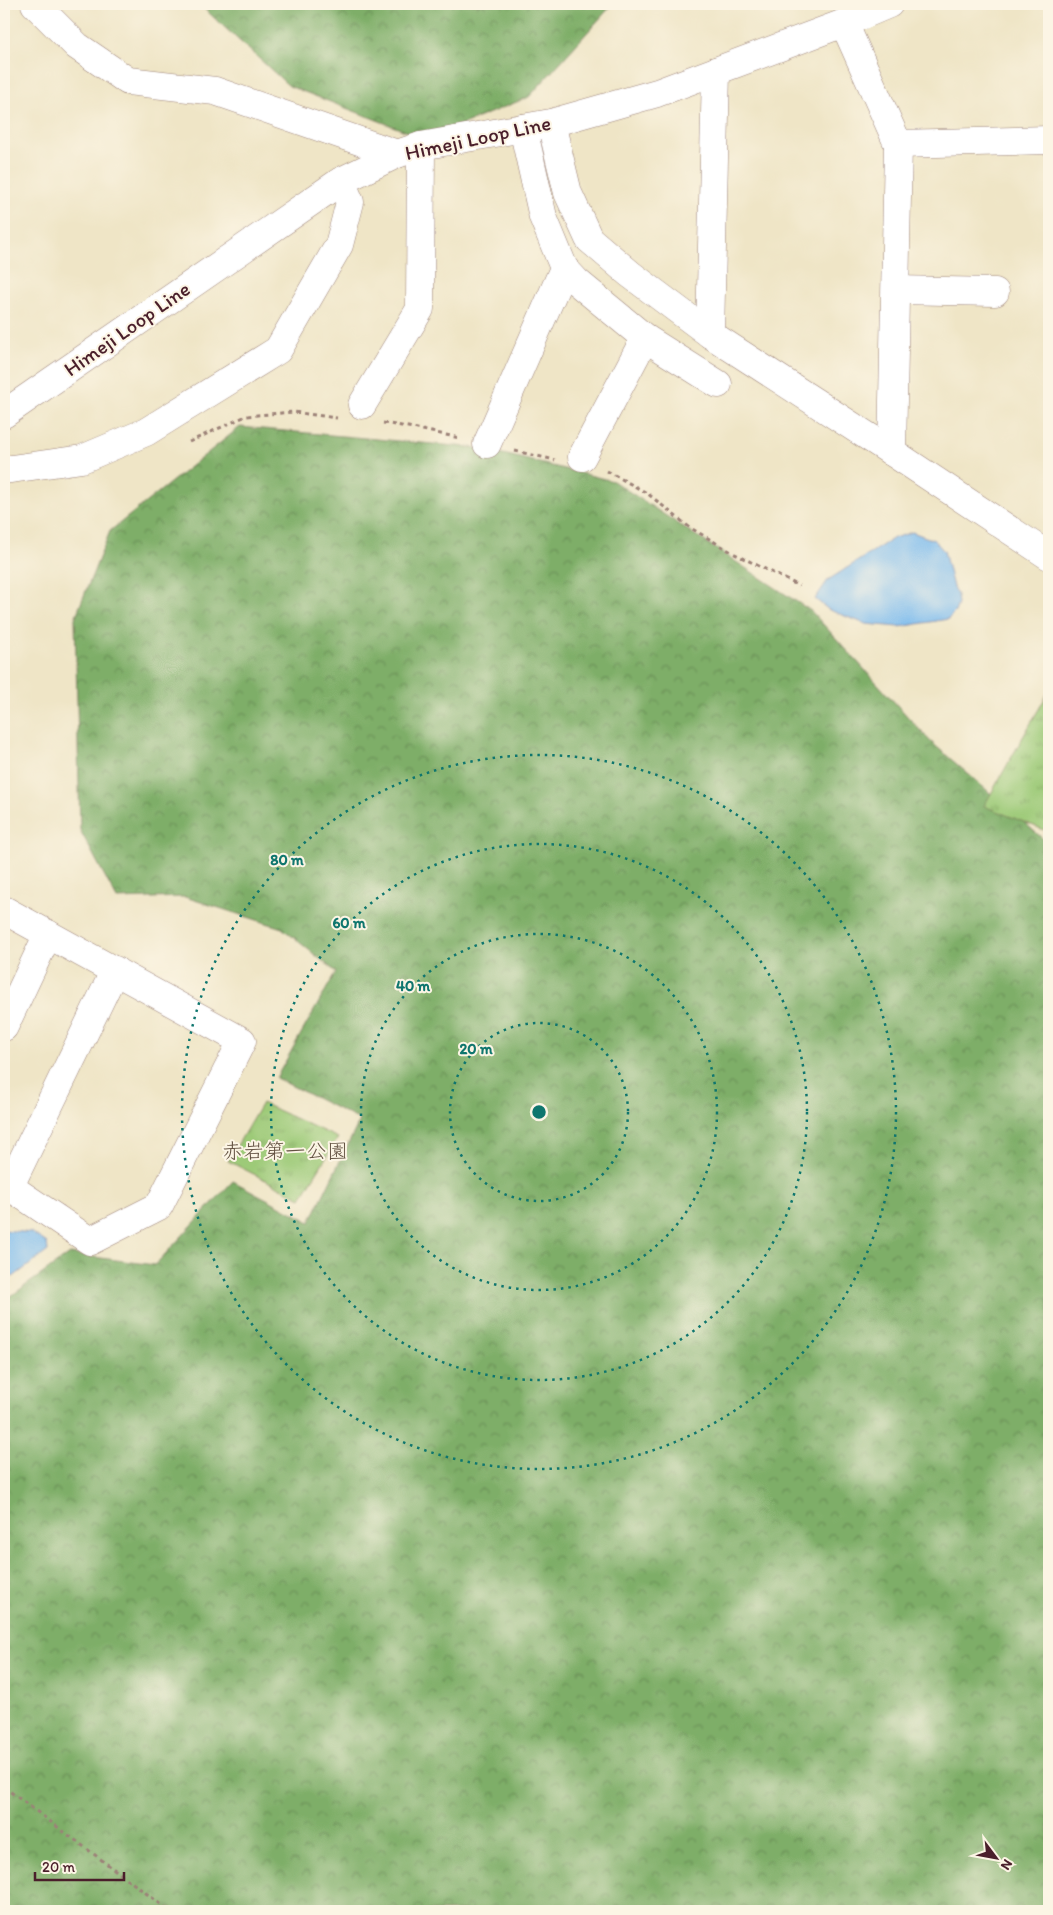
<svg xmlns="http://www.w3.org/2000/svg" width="1053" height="1915" font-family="Itim,'Klee One',sans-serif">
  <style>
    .forest { fill: url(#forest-crowns); stroke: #64664a }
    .park { fill: url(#park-tufts); stroke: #747452 }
    .water { fill: #79baee; stroke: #626c8c }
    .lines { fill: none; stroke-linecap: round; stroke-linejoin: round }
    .minor-casing { stroke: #9c8278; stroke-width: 29 }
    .major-casing { stroke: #9c8278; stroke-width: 29 }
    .path { stroke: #9c8278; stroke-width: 3; stroke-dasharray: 4 4; stroke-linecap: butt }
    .minor { stroke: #fff; stroke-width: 28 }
    .major { stroke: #fff; stroke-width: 28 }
    .ring { fill: none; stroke: #0f766e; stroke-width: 2.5; stroke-dasharray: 2.5 5 }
    .labels { text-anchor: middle; stroke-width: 4; stroke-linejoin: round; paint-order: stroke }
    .street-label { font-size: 21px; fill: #4a1f2b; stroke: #fcf5e5 }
    .park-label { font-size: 21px; fill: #635242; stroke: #fcf5e5 }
    .centre { fill: #0f766e; stroke: #fcf5e5; stroke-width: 2.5 }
    .ring-label { font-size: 15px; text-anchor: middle; font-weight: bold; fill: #0f766e; stroke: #fcf5e5; stroke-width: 4; stroke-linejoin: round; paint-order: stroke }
  </style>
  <defs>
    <pattern id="forest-crowns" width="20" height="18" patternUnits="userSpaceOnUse" patternTransform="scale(1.25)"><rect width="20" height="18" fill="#7eae68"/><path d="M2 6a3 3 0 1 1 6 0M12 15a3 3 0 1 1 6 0" fill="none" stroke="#698d56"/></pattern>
    <pattern id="park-tufts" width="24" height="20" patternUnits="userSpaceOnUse" patternTransform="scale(1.25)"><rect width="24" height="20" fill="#9dca78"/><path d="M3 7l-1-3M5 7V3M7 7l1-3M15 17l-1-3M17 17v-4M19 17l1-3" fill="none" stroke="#89ad68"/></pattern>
  </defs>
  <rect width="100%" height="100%" fill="#fcf5e5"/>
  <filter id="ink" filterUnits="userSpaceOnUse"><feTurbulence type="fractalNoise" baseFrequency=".02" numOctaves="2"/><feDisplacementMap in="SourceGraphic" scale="10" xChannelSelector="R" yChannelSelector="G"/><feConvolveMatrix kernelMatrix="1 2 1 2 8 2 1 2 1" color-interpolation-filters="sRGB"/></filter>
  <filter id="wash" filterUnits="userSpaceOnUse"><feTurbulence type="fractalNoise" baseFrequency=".0096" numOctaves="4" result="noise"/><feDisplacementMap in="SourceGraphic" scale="20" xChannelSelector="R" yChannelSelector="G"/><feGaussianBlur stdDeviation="1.12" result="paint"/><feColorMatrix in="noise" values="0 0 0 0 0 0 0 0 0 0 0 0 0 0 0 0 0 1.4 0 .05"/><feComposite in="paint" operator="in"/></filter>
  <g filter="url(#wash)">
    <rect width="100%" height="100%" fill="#efe5c6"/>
    <!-- forest -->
    <g class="forest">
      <path d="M199,4H613L529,97L426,139L289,86Z"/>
      <path d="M240,427L479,448L613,481L811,611L930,741L1049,844V1911H4V1301L70,1254L155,1265L233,1181L310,1222L360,1120L276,1078L336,972L282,928L185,897L117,899L80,830L75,618L110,531Z"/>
    </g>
    <!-- park -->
    <g class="park">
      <path d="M1049,691V832L984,806Z"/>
      <path d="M262,1103L338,1138L301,1198L228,1161Z"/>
    </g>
    <!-- water -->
    <g class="water">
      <path d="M912,532L934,540L944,551L953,587L957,595L958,604L955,612L948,619L899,627L866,624L829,610L815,599L828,580L894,538Z"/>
      <path d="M4,1230L32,1233L47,1243L48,1251L13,1277L4,1271Z"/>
    </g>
  </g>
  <g filter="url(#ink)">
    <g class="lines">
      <defs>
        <g id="minor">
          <path d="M35,4L77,46L128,81L215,91L397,154"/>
          <path d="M844,23L898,144L1049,140"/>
          <path d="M551,123L568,193L589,239L630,274L710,334L892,452L1049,556"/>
          <path d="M523,128L543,217L564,268L577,282L645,338L718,384"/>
          <path d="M896,290L995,292"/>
          <path d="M710,334L716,71"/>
          <path d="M362,405L420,309L421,146"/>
          <path d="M487,444L564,268"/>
          <path d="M892,452L898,144"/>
          <path d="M582,457L645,338"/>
          <path d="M4,470L82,459L146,432L278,350L339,245L350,202L341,181"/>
          <path d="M4,910L242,1041L159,1206L90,1241L4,1183"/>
          <path d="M4,1027L48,934"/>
          <path d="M9,1188L115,970"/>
        </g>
        <path id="major" d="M4,414L341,181L397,154L421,146L551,123L657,93L844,23L889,4"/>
      </defs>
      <!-- minor casing -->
      <use href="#minor" class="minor-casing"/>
      <!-- major casing -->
      <use href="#major" class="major-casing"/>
      <!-- path -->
      <g class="path">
        <path d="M383,423L408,427L460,438"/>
        <path d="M189,442L246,416L293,412L337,418"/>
        <path d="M515,451L555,460"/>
        <path d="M607,471L647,493L689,527L733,553L799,586"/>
        <path d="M4,1787L170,1911"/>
      </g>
      <!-- minor -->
      <use href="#minor" class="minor"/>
      <!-- major -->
      <use href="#major" class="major"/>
    </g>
  </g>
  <!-- distance rings -->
  <g class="ring">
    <circle cx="539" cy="1112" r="89"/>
    <circle cx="539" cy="1112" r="178"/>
    <circle cx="539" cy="1112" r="268"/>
    <circle cx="539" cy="1112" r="357"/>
  </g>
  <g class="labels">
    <!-- street labels -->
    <g class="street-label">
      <text transform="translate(478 138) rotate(-12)" y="7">Himeji Loop Line</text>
      <text transform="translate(127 329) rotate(-35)" y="7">Himeji Loop Line</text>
    </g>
    <!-- park labels -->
    <g class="park-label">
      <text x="285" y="1158">赤岩第一公園</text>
    </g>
  </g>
  <circle cx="539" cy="1112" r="8" class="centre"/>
  <g class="ring-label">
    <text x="287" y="865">80 m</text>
    <text x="349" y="928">60 m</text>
    <text x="413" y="991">40 m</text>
    <text x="476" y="1054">20 m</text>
  </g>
  <!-- margin -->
  <rect width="1053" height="1915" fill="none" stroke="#fcf5e5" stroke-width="20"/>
  <!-- north arrow -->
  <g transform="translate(996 1858) rotate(122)" stroke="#fcf5e5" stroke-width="4" paint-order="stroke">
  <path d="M0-4L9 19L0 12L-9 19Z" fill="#4a1f2b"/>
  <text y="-8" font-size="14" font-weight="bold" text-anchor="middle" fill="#4a1f2b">N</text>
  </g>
  <!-- scale -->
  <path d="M35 1872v8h89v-8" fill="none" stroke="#4a1f2b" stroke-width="2.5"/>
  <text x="42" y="1872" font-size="15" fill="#4a1f2b" stroke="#fcf5e5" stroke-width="4" paint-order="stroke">20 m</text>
</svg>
